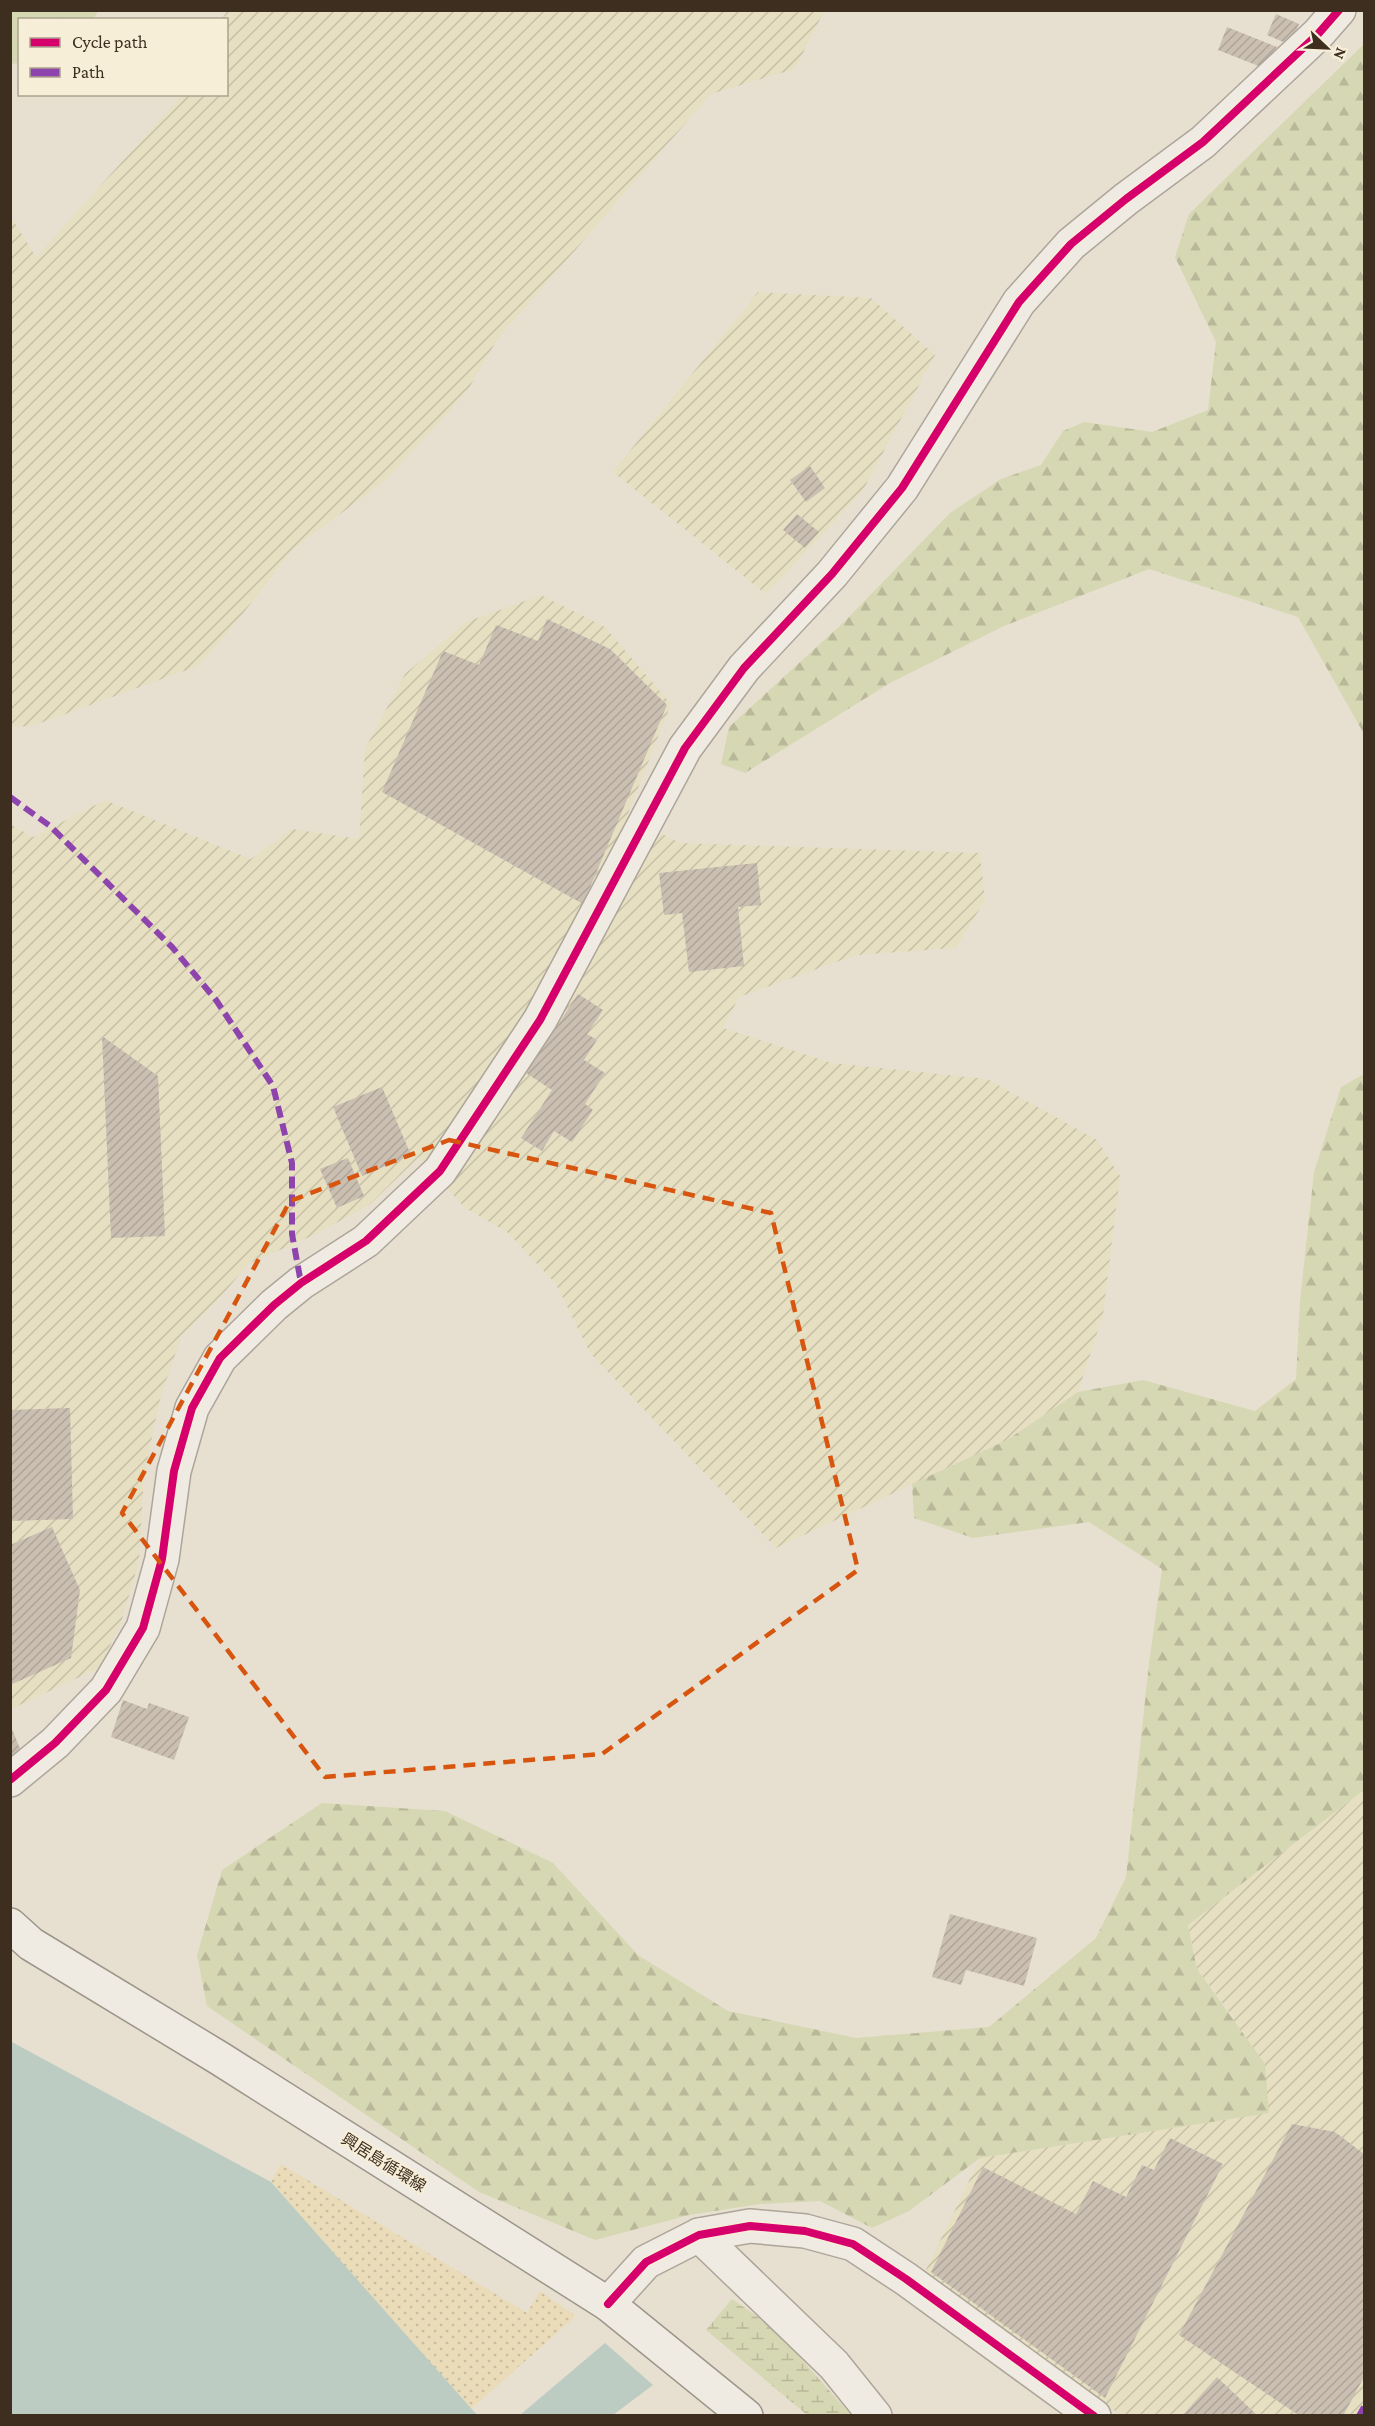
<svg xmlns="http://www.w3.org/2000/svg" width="1375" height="2426" font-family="'Crimson Pro','Noto Sans JP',serif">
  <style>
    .farmland { fill: url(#farmland-furrows) }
    .forest { fill: url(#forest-firs) }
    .wetland { fill: url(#wetland-marsh) }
    .sand { fill: url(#sand-dots) }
    .water { fill: #bcccc2 }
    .building { fill: url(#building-hatch) }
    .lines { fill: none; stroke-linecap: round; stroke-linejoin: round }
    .minor-casing { stroke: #ada599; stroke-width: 36 }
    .secondary-casing { stroke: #9c958a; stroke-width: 36 }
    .minor { stroke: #efebe3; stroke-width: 33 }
    .secondary { stroke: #efebe3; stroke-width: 33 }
    .quiet { stroke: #8e44ad; stroke-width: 6; stroke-dasharray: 12 6; stroke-linecap: butt }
    .cycleway-casing { stroke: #f7eed8; stroke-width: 11 }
    .cycleway { stroke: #d6006c; stroke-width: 8 }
    .marked { fill: none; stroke: #d7550e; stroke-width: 4.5; stroke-dasharray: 12 8; stroke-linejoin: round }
    .labels { text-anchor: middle; stroke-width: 4.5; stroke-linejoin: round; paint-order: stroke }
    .street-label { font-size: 16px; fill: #3d2e20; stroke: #f7eed8 }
  </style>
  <defs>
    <pattern id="farmland-furrows" width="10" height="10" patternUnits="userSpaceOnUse" patternTransform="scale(1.5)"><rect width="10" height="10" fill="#e6dfc2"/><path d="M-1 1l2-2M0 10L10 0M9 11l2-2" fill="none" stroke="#c6c0a6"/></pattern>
    <pattern id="forest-firs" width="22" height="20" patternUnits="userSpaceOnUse" patternTransform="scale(1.5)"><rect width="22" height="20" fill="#d6d7b3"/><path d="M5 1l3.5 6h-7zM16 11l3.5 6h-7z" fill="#b9b99a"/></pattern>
    <pattern id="wetland-marsh" width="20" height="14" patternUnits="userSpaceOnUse" patternTransform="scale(1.5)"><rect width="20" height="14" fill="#d6d7b3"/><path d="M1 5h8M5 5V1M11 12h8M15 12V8" fill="none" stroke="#b9b99a"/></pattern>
    <pattern id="sand-dots" width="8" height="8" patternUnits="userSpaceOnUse" patternTransform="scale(1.5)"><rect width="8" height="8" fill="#eadcb9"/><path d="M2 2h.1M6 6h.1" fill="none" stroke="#cabd9f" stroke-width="1.8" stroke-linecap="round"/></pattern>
    <pattern id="building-hatch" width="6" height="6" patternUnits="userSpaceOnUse" patternTransform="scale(1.5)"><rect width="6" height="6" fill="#cbbfb2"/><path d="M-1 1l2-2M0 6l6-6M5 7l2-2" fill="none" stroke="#afa499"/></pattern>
  </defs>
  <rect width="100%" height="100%" fill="#e7e0d1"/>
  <!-- farmland -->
  <g class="farmland">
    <path d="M533,10L538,13L540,10L824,11L795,69L711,94L497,340L466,393L386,480L293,549L234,625L198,666L32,726L11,727V217L36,257L176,102L180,95L226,94V20L222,19L227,11Z"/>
    <path d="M758,292L871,298L935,355L862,492L766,594L613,472Z"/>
    <path d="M541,595L605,627L671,704L627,816L680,843L980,853L985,900L956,948L856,955L739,997L723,1028L832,1063L987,1079L1097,1140L1120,1176L1103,1315L1078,1392L1007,1440L776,1548L590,1353L556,1284L507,1232L464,1207L419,1157L369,1205L316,1234L248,1264L219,1299L181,1337L160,1399L144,1475L139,1561L121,1623L99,1668L11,1709L10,824L33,837L105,800L251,859L292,829L359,839L365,749L405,674L466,622Z"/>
    <path d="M1364,1790V2415H1121L924,2274L980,2158L1268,2113L1232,2016L1197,1969L1188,1925Z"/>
  </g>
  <!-- forest -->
  <g class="forest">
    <path d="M10,11L11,10L98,11L94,19L20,20L19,63L11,64Z"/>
    <path d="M1364,44V734L1298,617L1149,569L1004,626L890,683L745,773L721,764L729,727L844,622L950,513L1001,479L1041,465L1063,431L1084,422L1152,432L1208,410L1216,342L1175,257L1189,214Z"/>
    <path d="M1364,1074V1790L1188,1925L1197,1969L1265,2064L1269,2113L980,2158L909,2211L872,2228L820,2201L760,2204L689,2215L595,2240L479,2192L207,2006L197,1955L222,1870L322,1803L445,1811L553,1863L638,1955L728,2011L856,2038L989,2027L1096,1938L1126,1877L1149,1664L1162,1569L1089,1522L973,1538L914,1518L912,1484L1007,1440L1078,1392L1143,1380L1255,1411L1296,1379L1300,1301L1314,1172L1341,1087Z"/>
  </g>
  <!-- wetland -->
  <path class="wetland" d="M732,2299L758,2317L794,2351L851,2415H807L706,2330Z"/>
  <!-- sand -->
  <path class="sand" d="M281,2164L527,2313L540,2291L576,2316L471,2409L271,2182Z"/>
  <!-- water -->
  <g class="water">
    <path d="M10,2041L271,2182L477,2415H11Z"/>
    <path d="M605,2343L653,2385L613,2415H520Z"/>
  </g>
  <!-- building -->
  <g class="building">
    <path d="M1276,14L1299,24L1290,45L1267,35Z"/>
    <path d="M1227,27L1277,47L1261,67L1218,50Z"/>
    <path d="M810,466L825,488L806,502L790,480Z"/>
    <path d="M797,514L819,532L805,548L783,530Z"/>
    <path d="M547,619L610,649L667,705L583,904L382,792L443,651L479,665L496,625L538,641Z"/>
    <path d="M757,863L761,905L738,907L744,966L689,972L682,913L664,915L659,873Z"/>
    <path d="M578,994L603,1010L587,1034L597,1040L584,1060L605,1073L585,1104L593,1110L572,1142L554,1131L542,1151L521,1138L552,1090L526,1073Z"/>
    <path d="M102,1036L158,1076L165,1236L111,1238Z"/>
    <path d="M382,1087L411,1155L362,1176L333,1107Z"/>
    <path d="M348,1158L364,1196L337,1208L320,1169Z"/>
    <path d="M70,1408L73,1519L10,1521V1410Z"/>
    <path d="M52,1527L80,1590L71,1658L10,1685V1545Z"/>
    <path d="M123,1700L147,1709L149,1703L189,1717L174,1760L111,1737Z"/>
    <path d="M10,1724L23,1756L10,1760Z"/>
    <path d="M950,1914L1037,1938L1024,1986L966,1970L961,1985L932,1977Z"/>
    <path d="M1292,2124L1335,2132L1364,2154V2377L1343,2416H1300L1179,2335Z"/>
    <path d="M1170,2138L1223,2164L1105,2398L931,2272L983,2167L1076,2214L1093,2181L1126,2197L1142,2165L1154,2170Z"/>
    <path d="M1217,2377L1258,2416H1182Z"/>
  </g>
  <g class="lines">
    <defs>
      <g id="minor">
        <path d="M10,1780L55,1743L106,1690L143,1628L162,1559L174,1471L192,1408L220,1358L274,1305L301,1283L366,1241L440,1171L540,1020L685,748L744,668L832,574L902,488L1019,302L1071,244L1126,199L1203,142L1318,34L1339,10"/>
        <path d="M699,2235L834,2365L875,2416"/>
        <path d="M608,2304L646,2262L699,2235L750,2226L805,2231L853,2244L906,2279L1094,2416"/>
      </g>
      <path id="secondary" d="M10,1925L31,1944L219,2058L608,2304L746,2416"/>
    </defs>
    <!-- minor casing -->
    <use href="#minor" class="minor-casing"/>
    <!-- secondary casing -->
    <use href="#secondary" class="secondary-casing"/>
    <!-- minor -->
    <use href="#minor" class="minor"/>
    <!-- secondary -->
    <use href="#secondary" class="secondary"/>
    <!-- quiet -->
    <g class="quiet">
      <path d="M10,797L50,826L172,947L216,1000L273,1086L292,1163V1234L301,1283"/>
      <path d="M1359,2416L1364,2407"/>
    </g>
    <defs>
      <g id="cycleway">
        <path d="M10,1780L55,1743L106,1690L143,1628L162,1559L174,1471L192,1408L220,1358L274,1305L301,1283L366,1241L440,1171L540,1020L685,748L744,668L832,574L902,488L1019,302L1071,244L1126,199L1203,142L1318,34L1339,10"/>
        <path d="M608,2304L646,2262L699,2235L750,2226L805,2231L853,2244L906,2279L1094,2416"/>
      </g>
    </defs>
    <!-- cycleway casing -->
    <use href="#cycleway" class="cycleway-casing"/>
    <!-- cycleway -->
    <use href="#cycleway" class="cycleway"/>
  </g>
  <!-- marked area -->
  <path class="marked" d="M449,1140L771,1213L858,1570L602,1754L325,1777L122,1513L290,1201Z"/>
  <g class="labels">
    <!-- street labels -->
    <g class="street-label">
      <text transform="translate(384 2162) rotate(32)" y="6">興居島循環線</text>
    </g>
  </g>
  <!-- border -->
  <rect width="1375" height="2426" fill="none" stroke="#3d2e20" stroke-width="24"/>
  <!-- legend -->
  <rect x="18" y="18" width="210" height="78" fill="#f7eed8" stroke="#ada18e" stroke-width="1.5"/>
  <rect x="30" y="38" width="30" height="9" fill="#d6006c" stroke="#ada18e" stroke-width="1.5"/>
  <text x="72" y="48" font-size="18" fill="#3d2e20">Cycle path</text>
  <rect x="30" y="68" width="30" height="9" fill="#8e44ad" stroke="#ada18e" stroke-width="1.5"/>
  <text x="72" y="78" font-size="18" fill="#3d2e20">Path</text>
  <!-- north arrow -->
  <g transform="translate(1327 48) rotate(113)" stroke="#f7eed8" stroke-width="4.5" paint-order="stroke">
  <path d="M0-4.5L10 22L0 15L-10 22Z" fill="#3d2e20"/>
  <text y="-9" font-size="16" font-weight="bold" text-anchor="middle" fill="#3d2e20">N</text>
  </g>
</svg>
